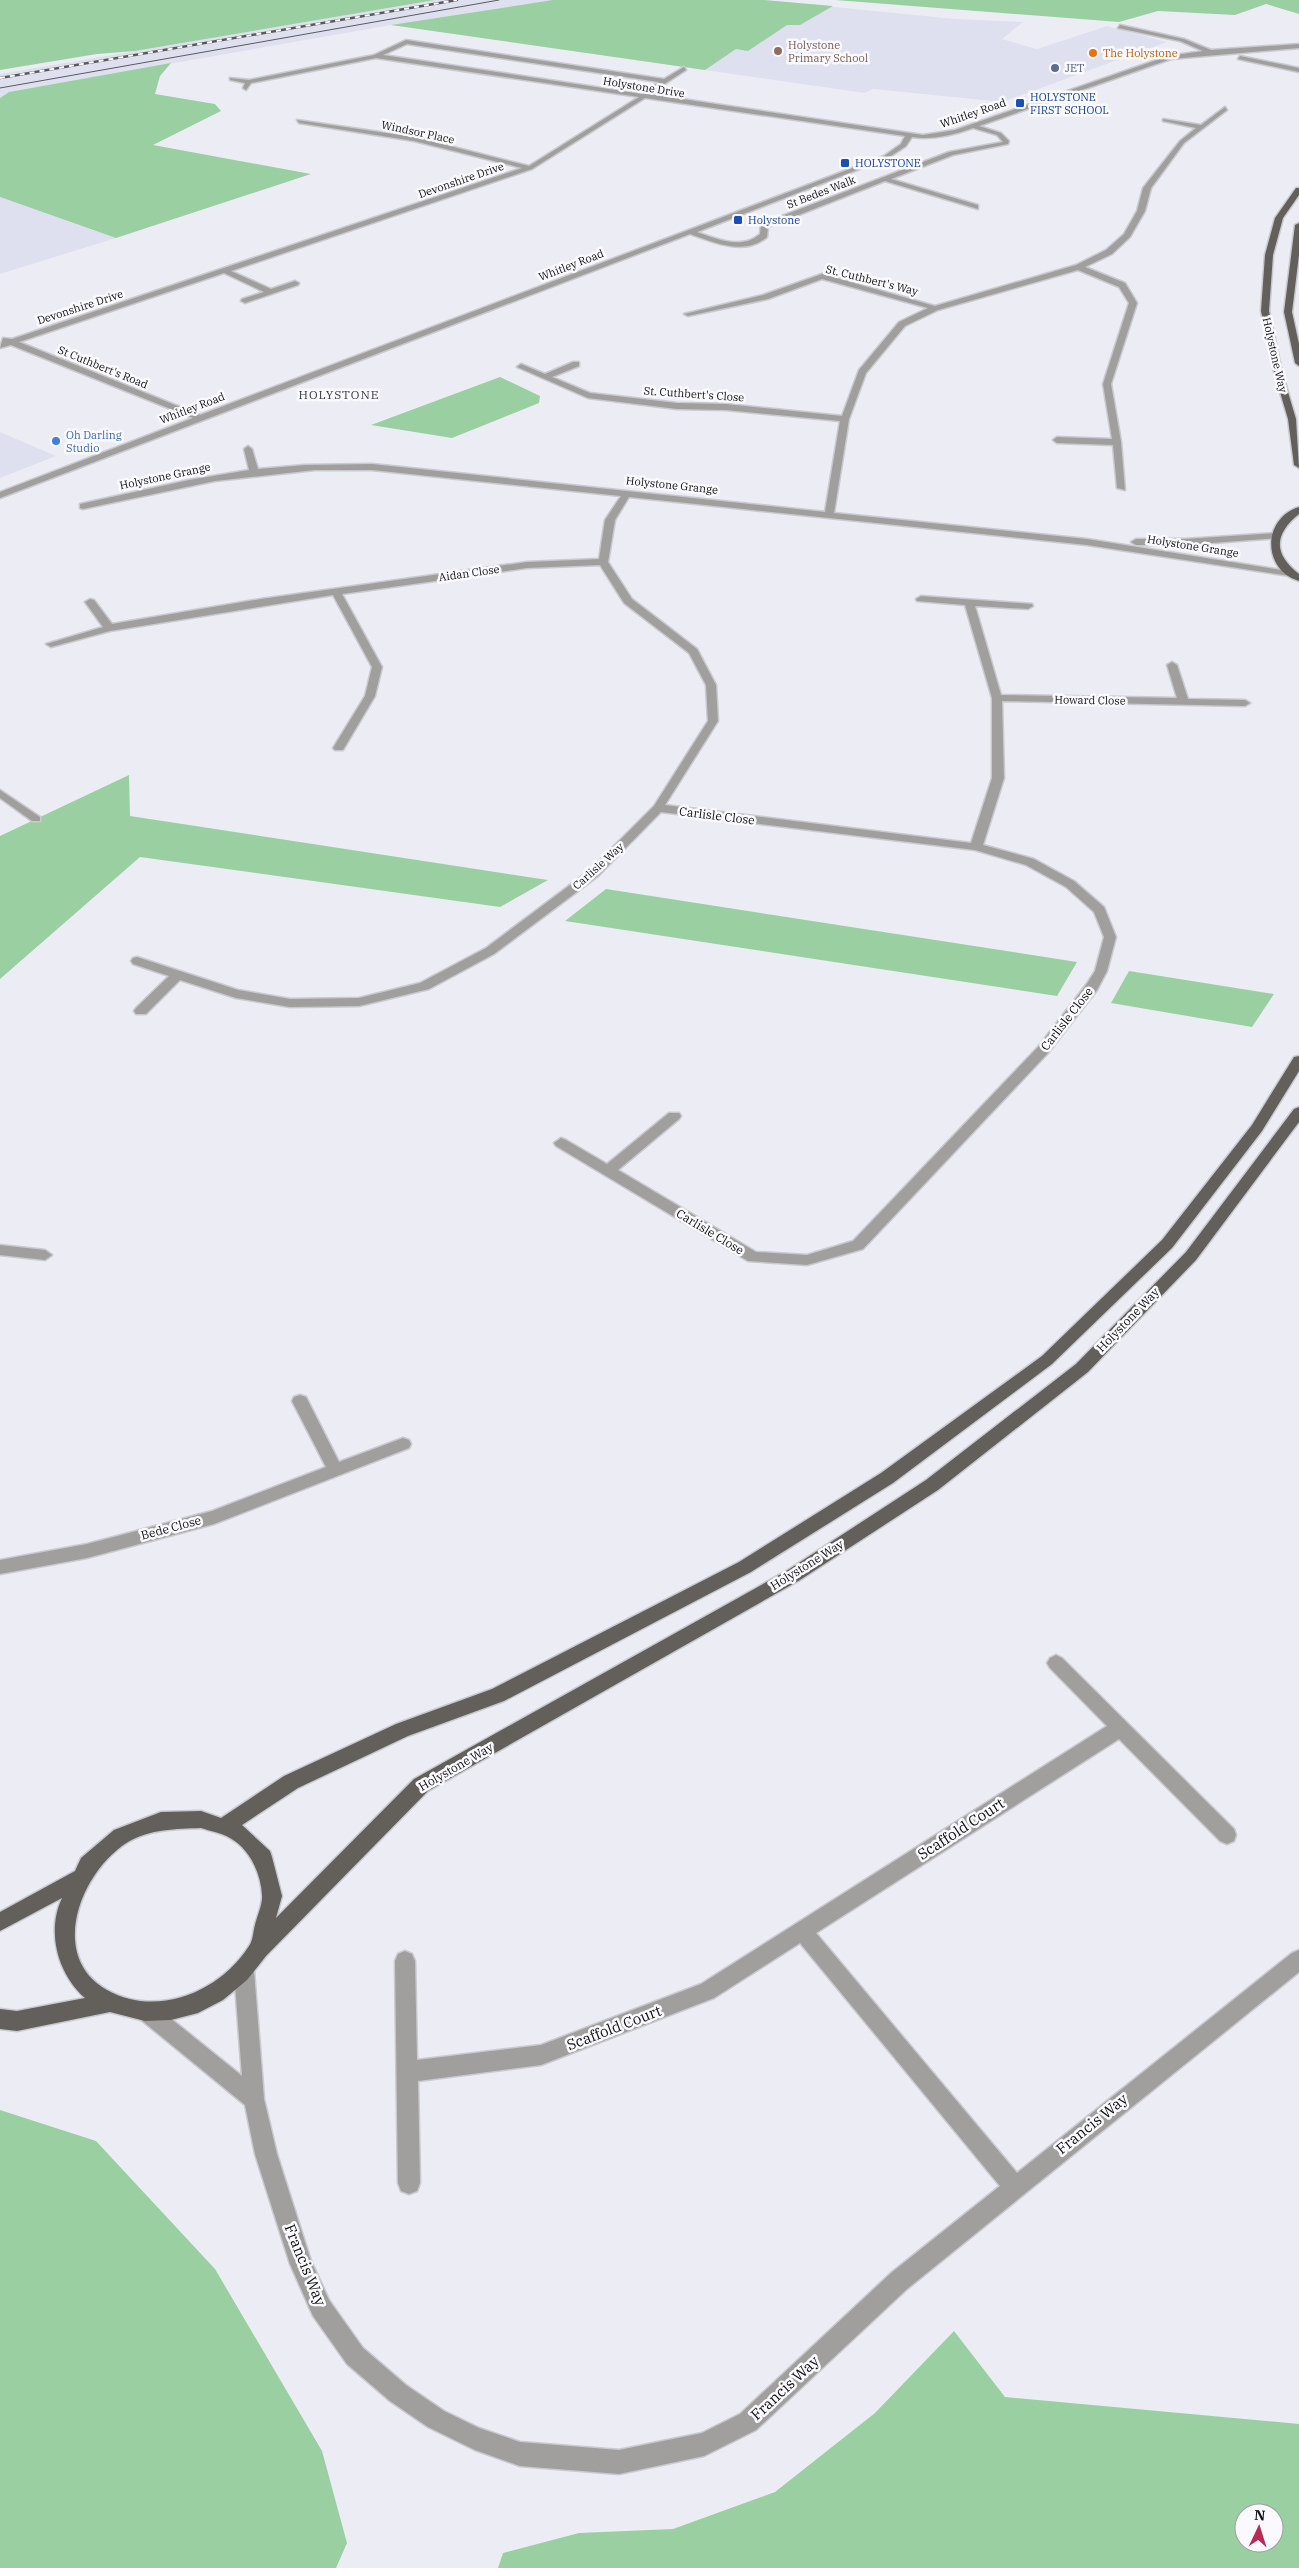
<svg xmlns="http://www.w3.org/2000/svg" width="1299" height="2568" font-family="'IBM Plex Serif',serif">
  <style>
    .built { fill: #dfe0ef }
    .green { fill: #9acfa2; fill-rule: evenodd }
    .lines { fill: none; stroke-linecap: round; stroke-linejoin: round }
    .minor-casing { stroke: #c9cad0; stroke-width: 3 }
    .major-casing { stroke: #c9cad0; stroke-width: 3 }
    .minor { fill: #a19f9d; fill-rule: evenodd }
    .major { fill: #63605b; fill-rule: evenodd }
    .tram { stroke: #5a5a5e; stroke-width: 1 }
    .rail-casing { stroke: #5a5a5e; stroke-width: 2.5 }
    .rail { stroke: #fafafe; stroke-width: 2; stroke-dasharray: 5; stroke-linecap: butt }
    .education-dot { fill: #8d6e63; stroke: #fafafe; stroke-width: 2 }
    .food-dot { fill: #e8710a; stroke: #fafafe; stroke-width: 2 }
    .service-dot { fill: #5c6f8a; stroke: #fafafe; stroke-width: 2 }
    .transit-dot { fill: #1a4fb4; stroke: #fafafe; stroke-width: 2 }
    .shop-dot { fill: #3f7fe0; stroke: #fafafe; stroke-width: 2 }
    .labels { text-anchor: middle; stroke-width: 5; stroke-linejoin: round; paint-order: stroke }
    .far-education-label { font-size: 11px; fill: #785e54; stroke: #fafafe; text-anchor: start }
    .far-food-label { font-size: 11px; fill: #c56008; stroke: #fafafe; text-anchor: start }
    .far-service-label { font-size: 11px; fill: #4e5e75; stroke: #fafafe; text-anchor: start }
    .far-street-label { font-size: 11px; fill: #131315; stroke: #fafafe }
    .far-transit-label { font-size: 11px; fill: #164399; stroke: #fafafe; text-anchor: start }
    .far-shop-label { font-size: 11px; fill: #366cbe; stroke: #fafafe; text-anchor: start }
    .far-quarter-label { font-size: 12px; letter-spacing: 1px; fill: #3b3c41; stroke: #fafafe }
    .street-label { font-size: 12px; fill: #131315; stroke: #fafafe }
    .near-street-label { font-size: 15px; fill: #131315; stroke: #fafafe }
  </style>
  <rect width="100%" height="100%" fill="#ecedf4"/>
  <!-- built -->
  <g class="built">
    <path d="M435,0H764L956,19L1023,22L1002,39L1037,49L1107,26L1167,42L1002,102L873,89L865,93L391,25L9,92L0,98V74Z"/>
    <path d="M0,197L116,238L0,274Z"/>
    <path d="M0,432L56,456L0,478Z"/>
  </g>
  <!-- green -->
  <g class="green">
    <path d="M0,0H435L135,51L97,54L0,70Z"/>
    <path d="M553,0H764L833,6L800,25H787L748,51L736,49L705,70L391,25Z"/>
    <path d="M835,0H1299V14L1266,4L1235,15L1158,11L1119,22Z"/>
    <path d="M171,63L160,76L155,94L215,104L221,111L153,145L311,174L116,238L0,197V98L9,92Z"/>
    <path d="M500,377L540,396L539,403L452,438L371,425Z"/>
    <path d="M129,775L130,816L548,880L500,907L140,857L0,979V836Z"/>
    <path d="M606,889L1077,962L1057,996L565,921Z"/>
    <path d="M1129,971L1274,994L1252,1027L1111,1003Z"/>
    <path d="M0,2110L96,2141L215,2269L322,2451L347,2543L336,2568H0Z"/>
    <path d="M954,2331L1005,2397L1299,2424V2568H498L503,2553L579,2533L673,2529L775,2492L875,2413ZM1244,2513H1274V2543H1244Z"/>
  </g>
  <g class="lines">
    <defs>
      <g id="minor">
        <path d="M1120,25L1184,39L1211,50L1299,44V48L1171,59L979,126L1001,133L1009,141L1008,144L953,155L891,179L978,205V209L885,181L768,227L767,237C745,256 715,243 690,234L0,498V492L193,418L11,345L0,348L3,338L12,339L522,168L414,141L299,123L297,120L414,137L529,166L639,97L376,58L251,83L246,90L243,88L245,83L230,80V78L249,80L374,55L406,40L664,79L684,67L686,70L649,94L923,135L955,130L1168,56L1203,51L1180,41L1118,28ZM407,44L659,82L642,94L383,55ZM645,98L905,136L901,144L884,156L200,415L19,342L224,273L264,292L242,299L241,301L245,303L298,285L299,283L295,281L271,289L231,271L532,169ZM973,128L997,135L1003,142L949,152L761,224L760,234C742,250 717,239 697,232L888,158L906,146L912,137C932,140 954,135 973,128Z"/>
        <path d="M1240,56L1299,68V72L1238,59Z"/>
        <path d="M1225,107L1227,110L1184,143L1151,188L1145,211L1130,237L1112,254L1085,267L1125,283L1137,303L1111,384L1121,442L1125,490L1117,488L1113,445L1057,443L1053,440L1057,437L1112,439L1103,384L1129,303L1119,287L1078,270L938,310L905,326L866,373L849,419L834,513L1087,539L1294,572L1297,573V577L1087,545L629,497L615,520L608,562L632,599L697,649L716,685L718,721L665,805L971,843L992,778V698L965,605L917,601L916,599L921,596L1032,604L1033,606L1028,609L975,606L1001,695L1177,698L1167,665L1172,662L1177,665L1188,699L1245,700L1250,703L1245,706L1002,701L1004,778L983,845L1034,859L1074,881L1104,907L1116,937L1107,971L1097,990L1048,1053L863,1249L807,1265L748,1261L556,1146L554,1143L561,1138L566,1140L607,1164L669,1113H679L681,1116L679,1119L618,1170L756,1252L807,1255L853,1241L1038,1047L1086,985L1095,971L1104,937L1094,912L1066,887L1026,865L975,850L661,812L598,876L494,954L429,989L359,1006L290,1007L236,998L180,980L146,1014H136L134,1011L136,1008L169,976L133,964L131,961L133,958L137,957L238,990L290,999L359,998L420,983L486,948L590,870L654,806L708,721L706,685L689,653L624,603L600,565L527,568L342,594L382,667L375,696L343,750H335L333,748L365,696L372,667L333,595L110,631L51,647L46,644L103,627L85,602L90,599L94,600L112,624L261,599L527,562L599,559L605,520L621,496L372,470H315L215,481L83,509L80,508V504L189,480L249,470L244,449L248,446L252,449L258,469L305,465L372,464L825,512L840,421L726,410L677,409L588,398L517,367L521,364L545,374L573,362H579V366L552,377L590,393L677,403L726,404L842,416L859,370L899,322L928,308L822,279L768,299L688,316L684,314L763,295L822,274L935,306L1076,265L1106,250L1124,234L1137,211L1143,188L1180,141L1196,128L1163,121V119L1201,125Z"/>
        <path d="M1275,533L1280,536L1278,538L1185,545H1136L1131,542L1136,539H1185Z"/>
        <path d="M0,790L40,817V821H32L0,798Z"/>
        <path d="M0,1245L45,1250L52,1255L45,1260L0,1255Z"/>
        <path d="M300,1395L306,1397L339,1462L403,1438L409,1440L411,1444L409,1448L214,1524L87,1558L0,1574V1560L87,1544L212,1511L326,1467L292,1401L294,1397Z"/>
        <path d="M1056,1655L1062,1658L1234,1829L1236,1835L1234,1841L1227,1844L1220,1841L1119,1739L816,1933L1017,2173L1292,1953L1299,1950V1972L907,2289L756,2430L704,2456L619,2474L520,2466L475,2450L428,2427L390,2401L347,2364L313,2316L290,2264L255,2154L245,2105L140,2019L137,2012L140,2005L147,2002L154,2005L242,2076L234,1971L237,1964L244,1961L251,1964L254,1971L264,2099L277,2154L311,2261L329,2300L363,2348L406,2385L444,2411L479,2428L520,2442L619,2450L702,2433L740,2414L891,2273L1000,2186L800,1943L714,1998L541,2065L418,2081L420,2183L417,2191L409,2194L401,2191L398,2183L395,1961L398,1954L405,1951L412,1954L415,1961L417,2060L541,2045L701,1984L1107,1726L1050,1668L1047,1663L1050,1658Z"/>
      </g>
      <g id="major">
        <path d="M1296,188H1299V195L1283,218L1273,255L1269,311L1282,372L1296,419L1299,468L1294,465L1288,419L1274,372L1261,311L1265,255L1275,218Z"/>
        <path d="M1299,223V255L1292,312L1299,344V366L1295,363L1284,312L1295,225Z"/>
        <path d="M1299,507V514C1274,534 1273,554 1299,574V581C1263,571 1261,519 1299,507Z"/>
        <path d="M1299,1056V1071L1262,1131L1172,1248L1052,1364L893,1483L751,1572L504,1701L408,1736L298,1788L242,1825L270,1851L272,1857L282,1896L276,1918L414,1779L788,1570L926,1480L1076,1364L1186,1252L1294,1109L1299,1107V1122L1196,1260L1088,1372L938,1490L800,1580L428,1791L266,1956L247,1980L223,2000L198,2013L171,2020L145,2021L110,2012L17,2031L0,2029V2009L17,2011L85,1998C58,1974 46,1932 62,1898L0,1931V1912L75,1871L81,1858L114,1830L161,1812L201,1811L221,1818L284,1776L396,1724L492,1689L739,1562L881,1473L1042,1356L1162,1240L1252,1125L1294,1057ZM201,1828C210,1831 222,1833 230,1838C250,1849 261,1874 262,1895C263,1904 257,1916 255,1925C253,1932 253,1941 249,1946C220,1992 157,2018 107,1990C47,1956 81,1871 128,1842C150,1829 176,1829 201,1828Z"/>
      </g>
    </defs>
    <!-- minor casing -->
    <use href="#minor" class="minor-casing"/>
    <!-- major casing -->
    <use href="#major" class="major-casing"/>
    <!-- minor -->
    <use href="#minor" class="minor"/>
    <!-- major -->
    <use href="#major" class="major"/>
    <!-- tram -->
    <path class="tram" d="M0,88L499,0"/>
    <defs>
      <path id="rail" d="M0,78L457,0"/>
    </defs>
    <!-- rail casing -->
    <use href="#rail" class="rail-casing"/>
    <!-- rail -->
    <use href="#rail" class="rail"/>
  </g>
  <!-- markers -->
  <circle class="education-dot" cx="778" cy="51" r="5"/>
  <circle class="food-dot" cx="1093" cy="53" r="5"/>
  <circle class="service-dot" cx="1055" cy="68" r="5"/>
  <g class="transit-dot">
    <rect x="1015" y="98" width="10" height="10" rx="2.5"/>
    <rect x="840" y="158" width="10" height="10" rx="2.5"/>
    <rect x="733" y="215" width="10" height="10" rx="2.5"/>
  </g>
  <circle class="shop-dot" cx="56" cy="441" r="5"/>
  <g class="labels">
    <!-- far-education labels -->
    <g class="far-education-label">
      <text x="788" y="49">Holystone<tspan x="788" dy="13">Primary School</tspan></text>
    </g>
    <!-- far-food labels -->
    <g class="far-food-label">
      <text x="1103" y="57">The Holystone</text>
    </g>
    <!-- far-service labels -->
    <g class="far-service-label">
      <text x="1065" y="72">JET</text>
    </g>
    <!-- far-street labels -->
    <g class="far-street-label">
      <text transform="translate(644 87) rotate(9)" y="4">Holystone Drive</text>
      <text transform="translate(973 113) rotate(-19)" y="4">Whitley Road</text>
      <text transform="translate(418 132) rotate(12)" y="4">Windsor Place</text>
      <text transform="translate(461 180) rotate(-19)" y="4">Devonshire Drive</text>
      <text transform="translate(821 192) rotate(-21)" y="4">St Bedes Walk</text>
      <text transform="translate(571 265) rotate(-21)" y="4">Whitley Road</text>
      <text transform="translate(872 280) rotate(14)" y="4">St. Cuthbert's Way</text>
      <text transform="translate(80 307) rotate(-18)" y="4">Devonshire Drive</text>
      <text transform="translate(1275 355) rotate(77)" y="4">Holystone Way</text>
      <text transform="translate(103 367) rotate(22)" y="4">St Cuthbert's Road</text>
      <text transform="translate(694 394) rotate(4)" y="4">St. Cuthbert's Close</text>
      <text transform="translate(192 408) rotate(-21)" y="4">Whitley Road</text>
      <text transform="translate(165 476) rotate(-12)" y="4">Holystone Grange</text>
      <text transform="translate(672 485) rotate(6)" y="4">Holystone Grange</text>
      <text transform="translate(1193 546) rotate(9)" y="4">Holystone Grange</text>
      <text transform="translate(469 573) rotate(-8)" y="4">Aidan Close</text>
      <text transform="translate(1090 700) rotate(1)" y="4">Howard Close</text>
      <text transform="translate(598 866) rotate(-42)" y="4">Carlisle Way</text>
    </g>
    <!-- far-transit labels -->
    <g class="far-transit-label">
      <text x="1030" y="101">HOLYSTONE<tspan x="1030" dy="13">FIRST SCHOOL</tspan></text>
      <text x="855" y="167">HOLYSTONE</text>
      <text x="748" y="224">Holystone</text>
    </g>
    <!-- far-shop labels -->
    <g class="far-shop-label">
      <text x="66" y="439">Oh Darling<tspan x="66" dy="13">Studio</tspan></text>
    </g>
    <!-- far-quarter labels -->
    <g class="far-quarter-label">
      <text x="339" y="399">HOLYSTONE</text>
    </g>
    <!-- street labels -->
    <g class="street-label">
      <text transform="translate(717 816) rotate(7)" y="4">Carlisle Close</text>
      <text transform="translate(1067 1019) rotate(-52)" y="4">Carlisle Close</text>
      <text transform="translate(710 1232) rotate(31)" y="4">Carlisle Close</text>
      <text transform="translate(1128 1320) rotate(-46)" y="4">Holystone Way</text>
      <text transform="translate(171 1528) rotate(-15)" y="4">Bede Close</text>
      <text transform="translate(807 1565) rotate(-32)" y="4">Holystone Way</text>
      <text transform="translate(456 1767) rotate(-30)" y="4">Holystone Way</text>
    </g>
    <!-- near-street labels -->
    <g class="near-street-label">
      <text transform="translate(961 1829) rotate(-33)" y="5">Scaffold Court</text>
      <text transform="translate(614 2028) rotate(-21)" y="5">Scaffold Court</text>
      <text transform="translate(1092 2124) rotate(-39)" y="5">Francis Way</text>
      <text transform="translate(305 2265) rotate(68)" y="5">Francis Way</text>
      <text transform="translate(785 2388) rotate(-43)" y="5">Francis Way</text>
    </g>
  </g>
  <!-- north arrow -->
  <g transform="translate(1259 2528) rotate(4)"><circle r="24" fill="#fafafe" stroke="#9e9ea1"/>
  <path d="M0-4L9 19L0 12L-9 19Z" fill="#b92a55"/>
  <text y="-8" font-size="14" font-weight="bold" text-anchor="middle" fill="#131315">N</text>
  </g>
</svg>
